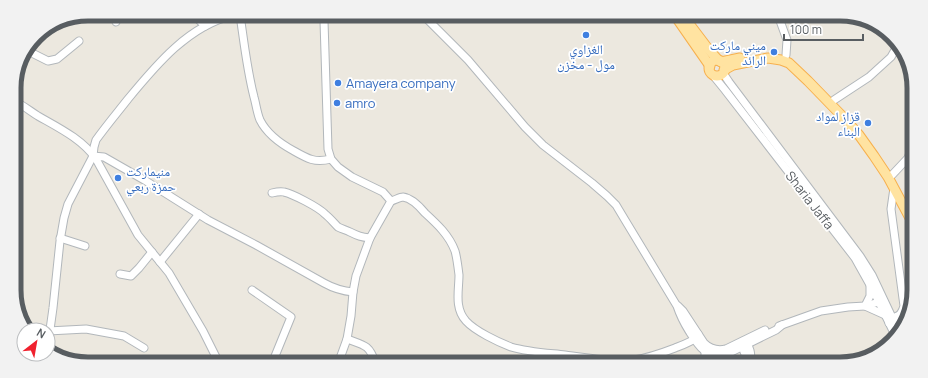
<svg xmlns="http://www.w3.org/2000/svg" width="928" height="378" font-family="Manrope,'Noto Naskh Arabic',sans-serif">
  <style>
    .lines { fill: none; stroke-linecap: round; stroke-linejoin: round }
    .minor-casing { stroke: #b2b7bb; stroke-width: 9 }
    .major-casing { stroke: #f7b04e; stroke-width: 11 }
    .minor { stroke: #fff; stroke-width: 7 }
    .major { stroke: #ffe3a1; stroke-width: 9 }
    .shop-dot { fill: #3f7fe0; stroke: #fff; stroke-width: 1.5 }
    .labels { text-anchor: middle; stroke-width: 3.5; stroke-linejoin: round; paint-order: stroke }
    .shop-label { font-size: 13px; fill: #366cbe; stroke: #fff; text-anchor: start }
    .street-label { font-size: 13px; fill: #585d61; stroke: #fff }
    .rim { fill: none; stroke: #585d61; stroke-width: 5 }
  </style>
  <rect width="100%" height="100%" fill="#ece8df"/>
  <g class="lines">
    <defs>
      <g id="minor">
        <path d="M194,15L205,26"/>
        <path d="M240,15C244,42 247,70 254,97C256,104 257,113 260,120C267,134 281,144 294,151C308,159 315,163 331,159"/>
        <path d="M325,15L324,21L328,149L331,159L338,167L352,177L383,192L391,201L370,238L356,276L353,292L351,316L347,339L339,361"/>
        <path d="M424,16L468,60L525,127L543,145L592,183L607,196L616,205L625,220L677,306C680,315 684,323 689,331C698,345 706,359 725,355L776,330L782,325"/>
        <path d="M779,18L787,40L786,55"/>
        <path d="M116,22L119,14"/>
        <path d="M26,50L48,61L57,59L79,41"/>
        <path d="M723,73L729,82L860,256L872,275L898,330"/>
        <path d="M712,74L725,90L855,258L874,292L895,335"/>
        <path d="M834,100L869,77L891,57L899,43"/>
        <path d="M14,101C23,105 30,111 38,116C59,128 82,139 96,159L138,235L169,273L203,331L218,361"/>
        <path d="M93,156L104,157L146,181L208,220L256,245L324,283C333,288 342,291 353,292"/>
        <path d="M892,175L908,158L912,148"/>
        <path d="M894,188L891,209L904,306C909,320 904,326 889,323C895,313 900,320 904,306"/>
        <path d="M272,193C276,192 280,191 284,192C293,194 318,207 325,214C330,218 334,223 338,227C342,229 346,230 350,232C358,236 361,237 370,238"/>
        <path d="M391,201C395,200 400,197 403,197C411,198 420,207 425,213C437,224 449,235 455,251C457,258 458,267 459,275C459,290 454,308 466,321C475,331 498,342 511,347C528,352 547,353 565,355C587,358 611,362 634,360C648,358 662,353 675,348C680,346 691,342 694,339C696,338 697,336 698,334"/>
        <path d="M60,238L85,246"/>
        <path d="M160,262L199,214"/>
        <path d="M120,274L131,276L139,268L152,252"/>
        <path d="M870,286V296L865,306L885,315"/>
        <path d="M252,290L291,317L273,361"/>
        <path d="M678,306L683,311L704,343C710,349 717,351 726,349L765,330"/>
        <path d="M779,326L821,311L848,307L865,306L879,302H883"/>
        <path d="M48,331L86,329L124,336L144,348"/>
        <path d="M347,339C363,345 369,344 375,362"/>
        <path d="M48,344L53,308L60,241L64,218L68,204L93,156L94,147L96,140C106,126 117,113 128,99C156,65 189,25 234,15"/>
        <path d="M705,352V360L706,363"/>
        <path d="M751,363C746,356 741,350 743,341C751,346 751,354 751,363"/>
      </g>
      <g id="major">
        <path d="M676,17L710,66"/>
        <path d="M684,17L709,50L719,61"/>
        <circle cx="717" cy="68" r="8"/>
        <path d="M721,62L740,58"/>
        <path d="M724,70L733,65L768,58L781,60L789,63L808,81L843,117L859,135L874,156L888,177L911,220"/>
      </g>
    </defs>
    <!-- minor casing -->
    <use href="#minor" class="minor-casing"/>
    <!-- major casing -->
    <use href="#major" class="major-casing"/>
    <!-- minor -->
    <use href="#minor" class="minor"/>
    <!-- major -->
    <use href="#major" class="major"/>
  </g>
  <!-- markers -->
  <g class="shop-dot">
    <circle cx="586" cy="35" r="4"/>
    <circle cx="774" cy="52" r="4"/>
    <circle cx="338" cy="83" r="4"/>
    <circle cx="337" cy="103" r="4"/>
    <circle cx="868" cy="123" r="4"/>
    <circle cx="118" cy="178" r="4"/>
  </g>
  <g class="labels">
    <!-- shop labels -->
    <g class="shop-label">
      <text x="766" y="50" text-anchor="end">ميني ماركت<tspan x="766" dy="15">الرائد</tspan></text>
      <text x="586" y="54" text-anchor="middle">الغزاوي<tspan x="586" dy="15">مول - مخزن</tspan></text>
      <text x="346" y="88">Amayera company</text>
      <text x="345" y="108">amro</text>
      <text x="860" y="121" text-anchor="end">قزاز لمواد<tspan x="860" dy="15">البناء</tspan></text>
      <text x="126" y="176">منيماركت<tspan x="126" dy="15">حمزة ربعي</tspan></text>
    </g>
    <!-- street labels -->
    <g class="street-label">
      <text transform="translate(810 200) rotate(52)" y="5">Sharia Jaffa</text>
    </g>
  </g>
  <!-- crop -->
  <path d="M0 0H928V378H0ZM88 21H840A67 67 0 0 1 907 88V290A67 67 0 0 1 840 357H88A67 67 0 0 1 21 290V88A67 67 0 0 1 88 21Z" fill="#f2f2f2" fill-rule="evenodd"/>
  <path class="rim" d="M88 21H840A67 67 0 0 1 907 88V290A67 67 0 0 1 840 357H88A67 67 0 0 1 21 290V88A67 67 0 0 1 88 21Z"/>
  <!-- north arrow -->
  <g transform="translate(36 342) rotate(31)"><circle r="19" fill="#ffffff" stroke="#bcbec0"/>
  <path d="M0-3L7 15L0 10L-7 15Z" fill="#f0212e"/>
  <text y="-6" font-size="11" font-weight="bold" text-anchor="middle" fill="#585d61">N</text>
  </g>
  <!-- scale -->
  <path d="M784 34v6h79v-6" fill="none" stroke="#585d61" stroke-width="2"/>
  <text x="790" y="34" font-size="12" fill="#585d61" stroke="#ffffff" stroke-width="3" paint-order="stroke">100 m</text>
</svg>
